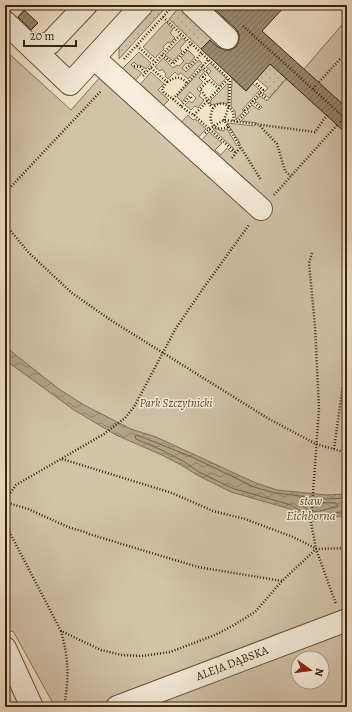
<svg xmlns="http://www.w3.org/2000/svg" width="352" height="712" font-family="Alegreya,serif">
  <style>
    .grass { fill: url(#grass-dots); stroke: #86745a }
    .green { fill: #d2c3a9; stroke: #86745a; fill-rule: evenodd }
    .water { fill: url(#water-waves); stroke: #827056 }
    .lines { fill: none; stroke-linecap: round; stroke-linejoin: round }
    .shore { stroke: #76634a; stroke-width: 1 }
    .building { fill: url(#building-hatch); stroke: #39240b }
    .minor-casing { stroke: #67543a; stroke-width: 24 }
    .path { stroke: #39240b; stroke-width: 2.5; stroke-dasharray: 1 2; stroke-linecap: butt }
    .minor { stroke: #f6eddc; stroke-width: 22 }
    .labels { text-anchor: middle; stroke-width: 3; stroke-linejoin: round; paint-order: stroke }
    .park-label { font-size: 12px; font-style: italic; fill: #5f4c32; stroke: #f6eddc }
    .street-label { font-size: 12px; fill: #39240b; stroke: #f6eddc }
    .water-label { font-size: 13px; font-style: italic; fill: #635037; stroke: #f6eddc }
  </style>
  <defs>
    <pattern id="grass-dots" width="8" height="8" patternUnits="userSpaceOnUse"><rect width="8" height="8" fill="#d2c3a9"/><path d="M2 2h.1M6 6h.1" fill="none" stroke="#b5a790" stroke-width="1.8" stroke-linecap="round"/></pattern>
    <pattern id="water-waves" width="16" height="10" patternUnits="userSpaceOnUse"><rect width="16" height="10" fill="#b2a288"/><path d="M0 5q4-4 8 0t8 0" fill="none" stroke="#92846d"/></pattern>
    <pattern id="building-hatch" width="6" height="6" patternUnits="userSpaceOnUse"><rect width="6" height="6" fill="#99876e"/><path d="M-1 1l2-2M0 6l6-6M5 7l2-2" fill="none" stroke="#7e6e59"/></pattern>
  </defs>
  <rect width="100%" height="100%" fill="#f1e3c9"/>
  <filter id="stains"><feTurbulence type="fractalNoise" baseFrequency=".005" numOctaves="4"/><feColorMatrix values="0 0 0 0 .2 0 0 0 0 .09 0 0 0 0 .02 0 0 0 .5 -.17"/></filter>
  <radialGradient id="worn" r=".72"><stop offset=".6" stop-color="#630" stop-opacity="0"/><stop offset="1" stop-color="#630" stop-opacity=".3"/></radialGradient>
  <!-- grass -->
  <g class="grass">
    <path d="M151,5H168L119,59V46Z"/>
    <path d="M181,5L227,46L238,34L287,78L269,98L263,93L268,88L257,79L212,38L201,49L169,19Z"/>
  </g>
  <!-- green -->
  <g class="green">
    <path d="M347,19V707H55L13,631L5,633V50L71,110L102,75L198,144L209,132L222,143L215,150L221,155L227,148L231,152L234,149L213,129L215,128L222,131L227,129L237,146L240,143L227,123L254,126L257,123L241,121L249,112L247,110L252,105L259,110L262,107L255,101L260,96L267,101L287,78L292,83ZM298,658H322V682H298Z"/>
    <path d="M166,22L173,29L170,33L175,38L170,43L168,42L163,47L164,49L155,58L143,47Z"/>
    <path d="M182,38L186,41L180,48L182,51L173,61L165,55Z"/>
    <path d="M188,50L195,57L189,64L186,63L182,68L186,72L199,60L202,63L188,79L181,73L178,75L175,72L168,79L165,76L166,74L162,69L160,71L155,67L163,58L173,68L177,65L179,66L184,61L181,58Z"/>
    <path d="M139,52L151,63L146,69L140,65L138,66L134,62L131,65L142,73L130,86L122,72L123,68Z"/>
    <path d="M210,63L226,78L219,86L208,75L211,71L206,67Z"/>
    <path d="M202,69L205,71L199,78L203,82L197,89L201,93L199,96L204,100L198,108L195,106L191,110L185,105L189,101L192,103L196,98L190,92L182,102L178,98L177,96Z"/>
    <path d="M151,72L164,84L158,90L169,100L160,109L137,88Z"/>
    <path d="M232,78L246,91L252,83L260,90L242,110L244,111L236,120L235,111L231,106Z"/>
    <path d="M228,83V104C220,101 216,106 210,104L211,100Z"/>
    <path d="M188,115L193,120L195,119L206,129L195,141L178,126Z"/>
  </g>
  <!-- water -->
  <path class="water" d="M5,346L17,356L59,389L84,405L131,429L156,437L193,454L256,483L277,490L307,493L326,495L347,494V515L316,521L306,520L290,509L231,492L197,475L181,465L162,455L116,435L74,410L8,362L5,360Z"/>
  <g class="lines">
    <!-- shore -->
    <g class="shore">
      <path d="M347,498L326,499L275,493L254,487L192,457L137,435L135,436L136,439L164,451L183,461L199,472L232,488L291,505L308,516L316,517L327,514L347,511"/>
      <path d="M302,502L336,503L338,506L336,507C319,510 316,516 301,505L300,503Z"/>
    </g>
  </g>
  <!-- building -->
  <g class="building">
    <path d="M210,5H286L262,31L347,108V134L270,64L246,91L201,49L210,40L218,47L225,50H230L236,47L239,40V34L236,29Z"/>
    <path d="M24,10L38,23L31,30L18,17Z"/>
  </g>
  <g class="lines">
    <defs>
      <g id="minor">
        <path d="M192,5L227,38"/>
        <path d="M5,22L70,84L142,5"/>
        <path d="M30,45L49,44L86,5"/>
        <path d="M94,58L261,209"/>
        <path d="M5,648L32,707"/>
        <path d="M117,707L347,620"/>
      </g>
    </defs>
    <!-- minor casing -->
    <use href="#minor" class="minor-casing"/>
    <!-- path -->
    <g class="path">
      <path d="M163,17L230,80L229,106L224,120L261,180"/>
      <path d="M243,26L347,120"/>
      <path d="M137,46L155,62"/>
      <path d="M162,55L173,64L192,43"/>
      <path d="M124,59L172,7"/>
      <path d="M134,66L140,67L146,73"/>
      <path d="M202,66L208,72L203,77L207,81"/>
      <path d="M151,68L167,82L162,89L164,93C175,99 183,110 194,115L236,153"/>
      <path d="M186,68L191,65L202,53"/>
      <path d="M143,76L181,34"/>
      <path d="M167,82C176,77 179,75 187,83"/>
      <path d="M319,82L341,58"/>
      <path d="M313,89L316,85"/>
      <path d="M260,93L267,99"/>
      <path d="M173,99L209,59"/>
      <path d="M252,101L260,108"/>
      <path d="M181,106L190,96L192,99"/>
      <path d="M213,108C207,103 206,95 200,89L209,80L219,89"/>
      <path d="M194,115L229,78"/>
      <path d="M237,122L246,112L245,110L263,90L255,82"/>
      <path d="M340,122L347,114"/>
      <path d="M260,126L277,144L285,171L291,176"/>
      <path d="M228,127C200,137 210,91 229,107C234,111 234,116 233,122"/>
      <path d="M205,133L209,129L224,120L315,132L327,115"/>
      <path d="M232,158L240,148"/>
      <path d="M5,193L101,91"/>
      <path d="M274,195L337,125"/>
      <path d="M5,224L29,253L72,293L112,321L269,419L316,444L347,453"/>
      <path d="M312,253L309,263L315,326L319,408L311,522L316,549L336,604"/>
      <path d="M334,449L342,392L347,372"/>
      <path d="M62,459L172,493L213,511L245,519L293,537L315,548"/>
      <path d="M5,500L16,485L104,434L125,418L134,407L176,328L207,283L249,225"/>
      <path d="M5,502L28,509L68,527L85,532L89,534L198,567L282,581"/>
      <path d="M5,508L10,533L61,631L101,650L122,655L142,656L170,652L215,635L234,625L255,612L282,581L316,549L347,548"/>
      <path d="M61,631C69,660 69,678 64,707"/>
    </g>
    <!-- minor -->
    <use href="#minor" class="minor"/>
  </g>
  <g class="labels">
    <!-- park labels -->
    <g class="park-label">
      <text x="176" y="407">Park Szczytnicki</text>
    </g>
    <!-- street labels -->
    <g class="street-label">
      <text transform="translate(232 663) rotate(-21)" y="4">ALEJA DĄBSKA</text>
    </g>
    <!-- water labels -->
    <g class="water-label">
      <text x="311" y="505">staw<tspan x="311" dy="15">Eichborna</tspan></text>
    </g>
  </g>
  <!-- margin -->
  <rect width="352" height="712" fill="none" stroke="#f1e3c9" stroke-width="20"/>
  <rect x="6" y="6" width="340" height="700" fill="none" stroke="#39240b" stroke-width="2"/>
  <rect x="10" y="10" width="332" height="692" fill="none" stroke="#39240b"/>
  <!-- north arrow -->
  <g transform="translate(310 670) rotate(104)"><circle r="19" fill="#f6eddc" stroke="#aa9d88"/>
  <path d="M0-3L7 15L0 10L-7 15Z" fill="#8f2418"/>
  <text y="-6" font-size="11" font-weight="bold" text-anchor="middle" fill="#39240b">N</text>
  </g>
  <!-- scale -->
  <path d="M24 40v6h52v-6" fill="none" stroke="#39240b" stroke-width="2"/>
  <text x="30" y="40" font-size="12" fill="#39240b" stroke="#f6eddc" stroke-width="3" paint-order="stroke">20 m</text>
  <rect width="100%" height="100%" filter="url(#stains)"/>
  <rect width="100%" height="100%" fill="url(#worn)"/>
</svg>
